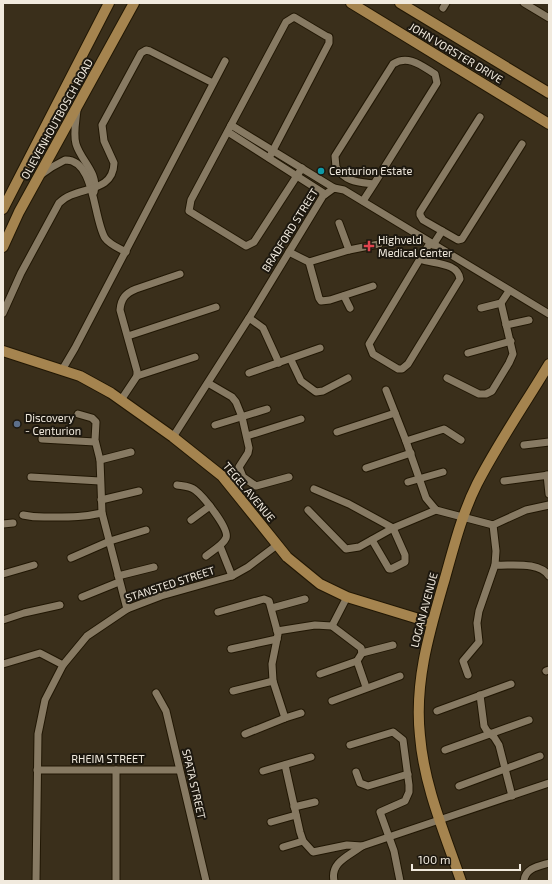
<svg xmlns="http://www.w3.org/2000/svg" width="552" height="884" font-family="'Exo 2',sans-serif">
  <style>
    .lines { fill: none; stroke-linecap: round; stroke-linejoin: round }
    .street-casing { stroke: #211704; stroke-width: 9 }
    .secondary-casing { stroke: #211704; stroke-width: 12 }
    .street { stroke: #877a63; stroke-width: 7 }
    .secondary { stroke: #a5844f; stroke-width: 10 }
    .culture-dot { fill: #0f9aa8; stroke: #1d180f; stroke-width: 1.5 }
    .health-dot { fill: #e0444e; stroke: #1d180f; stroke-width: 1.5 }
    .service-dot { fill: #5c6f8a; stroke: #1d180f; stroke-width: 1.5 }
    .labels { text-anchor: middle; stroke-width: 4; stroke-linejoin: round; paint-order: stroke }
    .street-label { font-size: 11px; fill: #f1eade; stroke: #1d180f }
    .poi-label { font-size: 11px; fill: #f1eade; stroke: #1d180f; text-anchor: start }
  </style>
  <rect width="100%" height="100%" fill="#3a2f1b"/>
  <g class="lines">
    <defs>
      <g id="street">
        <path d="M524,3L549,18"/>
        <path d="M443,8L446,3"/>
        <path d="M77,110C76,121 73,134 76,144C81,161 99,173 94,192"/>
        <path d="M480,117L420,212V215L423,220L458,240L462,239L522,144"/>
        <path d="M231,125L334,188"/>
        <path d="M228,132L325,194"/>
        <path d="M269,158L329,43V37L326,36L294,17L286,22L191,200L189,211L246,246L254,242L302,168"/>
        <path d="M42,174L52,167L65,160C95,159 93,218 105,238C110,245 119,248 126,252"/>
        <path d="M363,201L374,184L437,83L435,74C422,66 408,54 393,64L335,156L336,167C345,182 358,182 374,184"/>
        <path d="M339,223L349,250"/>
        <path d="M433,245L442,231"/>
        <path d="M289,252L309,262"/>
        <path d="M420,259C432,264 458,262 460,279L408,364L402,369H398L373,354L369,344Z"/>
        <path d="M420,259L430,243"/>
        <path d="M373,286L330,300L321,301L319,298L309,262L349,250L379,244"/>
        <path d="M344,296L350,308"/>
        <path d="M481,308L501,303"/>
        <path d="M3,313L21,273L59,203C76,185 113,195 114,163L104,141L102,125L141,53L146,50L150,51L213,83"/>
        <path d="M249,318L263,328L279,363"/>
        <path d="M506,325L529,320"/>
        <path d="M128,336L216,307"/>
        <path d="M468,353L511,341"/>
        <path d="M291,360L301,381L316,392L323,391L348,378"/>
        <path d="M62,370L75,348L225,61"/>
        <path d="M249,373L320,348"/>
        <path d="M137,376L195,357"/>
        <path d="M447,378L479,394H486L492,391L509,363L513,354L501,303L509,291"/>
        <path d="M208,383L232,397L236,402L242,417L249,448L248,453L239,467L243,477L256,486L289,477"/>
        <path d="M386,390L406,441L426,498L436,510L493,525"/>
        <path d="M121,400L137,376V371L120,310C121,298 126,293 136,289L180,274"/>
        <path d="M78,414L92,418L96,422L95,440L100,460L102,513L127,609"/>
        <path d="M215,425L267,409"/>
        <path d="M337,432L395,413"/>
        <path d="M247,436L301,419"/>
        <path d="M173,437L249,318L323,196L334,188L344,190L549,314"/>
        <path d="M42,439L95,442"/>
        <path d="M406,441L444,429L461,440"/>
        <path d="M524,445L549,442"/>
        <path d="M100,460L131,452"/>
        <path d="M366,468L411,453"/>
        <path d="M547,475L549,494"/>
        <path d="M31,477L100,481"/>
        <path d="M504,481L549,475"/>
        <path d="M408,482L443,472"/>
        <path d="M177,485C183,486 190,486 195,490C203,496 230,529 226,538C223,545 212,551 206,556"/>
        <path d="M314,489L349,504L393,528L405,555V562L391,569H389L372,540"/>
        <path d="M101,500L139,491"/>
        <path d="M308,510L346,549L359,547L393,528L436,510"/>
        <path d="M23,515C37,518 41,517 54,517C72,517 84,517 102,513"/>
        <path d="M191,520L210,506"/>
        <path d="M3,524L13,523"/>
        <path d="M493,525L526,510L549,505"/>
        <path d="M493,525L496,551L495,565"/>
        <path d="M220,546L232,576"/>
        <path d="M71,558L110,541L146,530"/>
        <path d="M3,574L34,565"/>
        <path d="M118,576L154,567"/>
        <path d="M82,597L119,582"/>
        <path d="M272,608L305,599"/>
        <path d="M218,612L264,599L269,601L278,634L272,664L273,681L285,718"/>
        <path d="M3,620L24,613L60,605"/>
        <path d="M332,626L347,597"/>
        <path d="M277,631L315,625L332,626L361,648L362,653L357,661L320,674"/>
        <path d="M231,649L277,639"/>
        <path d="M362,653L393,645"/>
        <path d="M357,661L366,687"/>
        <path d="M3,664L40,653L63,665"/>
        <path d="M546,671L549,670"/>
        <path d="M468,675L463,661L479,642L477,623L479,611L495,565C511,566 539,561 549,576"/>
        <path d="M233,691L273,681"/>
        <path d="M156,693L166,711L206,881"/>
        <path d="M480,695L484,726L487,731L494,737L499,745L512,796"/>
        <path d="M332,701L400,676"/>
        <path d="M437,711L511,684"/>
        <path d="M245,734L285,718L301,713"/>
        <path d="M350,745L393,732L403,740L409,785V792L405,801L380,812L394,851L400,881"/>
        <path d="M445,750L529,720"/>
        <path d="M285,765L300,832L303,841L313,852L347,845L362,846"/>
        <path d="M37,770H179"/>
        <path d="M263,771L311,757"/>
        <path d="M356,772L360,783L368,786L408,774"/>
        <path d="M459,786L540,756"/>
        <path d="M294,807L315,802"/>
        <path d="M271,822L296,815"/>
        <path d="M283,847L303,841"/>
        <path d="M36,881L38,734L45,700L63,665L87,636L127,609L161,596L232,576L248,567L277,545"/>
        <path d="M116,881V770"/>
        <path d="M334,881C330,862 349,856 362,846L549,783"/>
        <path d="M524,881C525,868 539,866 549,863"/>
      </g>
      <g id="secondary">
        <path d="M351,3L549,124"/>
        <path d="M400,3L549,93"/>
        <path d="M3,209L109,3"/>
        <path d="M3,247L19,212L134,3"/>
        <path d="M3,351L80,376L111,393L173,437L222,476L287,557L320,584L347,597L432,623"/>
        <path d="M461,881C445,834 424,786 420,736C414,681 430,630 445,578C454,546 462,514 477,484C498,443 525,404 549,364"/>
      </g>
    </defs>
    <!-- street casing -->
    <use href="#street" class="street-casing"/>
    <!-- secondary casing -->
    <use href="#secondary" class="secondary-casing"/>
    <!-- street -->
    <use href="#street" class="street"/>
    <!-- secondary -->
    <use href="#secondary" class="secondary"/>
  </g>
  <!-- markers -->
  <circle class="culture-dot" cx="321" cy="171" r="4"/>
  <path class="health-dot" d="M367 240h4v4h4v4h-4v4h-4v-4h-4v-4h4z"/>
  <circle class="service-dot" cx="17" cy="424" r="4"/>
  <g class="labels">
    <!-- street labels -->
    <g class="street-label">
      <text transform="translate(456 53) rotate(31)" y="4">JOHN VORSTER DRIVE</text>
      <text transform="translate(57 119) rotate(-61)" y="4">OLIEVENHOUTBOSCH ROAD</text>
      <text transform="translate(290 230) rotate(-58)" y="4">BRADFORD STREET</text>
      <text transform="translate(249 492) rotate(50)" y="4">TEGEL AVENUE</text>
      <text transform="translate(170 584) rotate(-18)" y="4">STANSTED STREET</text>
      <text transform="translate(424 610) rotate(-75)" y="4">LOGAN AVENUE</text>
      <text x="108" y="763">RHEIM STREET</text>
      <text transform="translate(194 784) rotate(77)" y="4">SPATA STREET</text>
    </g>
    <!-- poi labels -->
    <g class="poi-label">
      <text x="329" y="175">Centurion Estate</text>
      <text x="378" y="244">Highveld<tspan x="378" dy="13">Medical Center</tspan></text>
      <text x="25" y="422">Discovery<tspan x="25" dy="13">- Centurion</tspan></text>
    </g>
  </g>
  <!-- border -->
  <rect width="552" height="884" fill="none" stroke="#f1eade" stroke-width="8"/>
  <!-- scale -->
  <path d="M412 864v6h108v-6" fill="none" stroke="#f1eade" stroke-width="2"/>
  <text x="418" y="864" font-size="12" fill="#f1eade" stroke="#1d180f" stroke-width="3" paint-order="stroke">100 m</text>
</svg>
